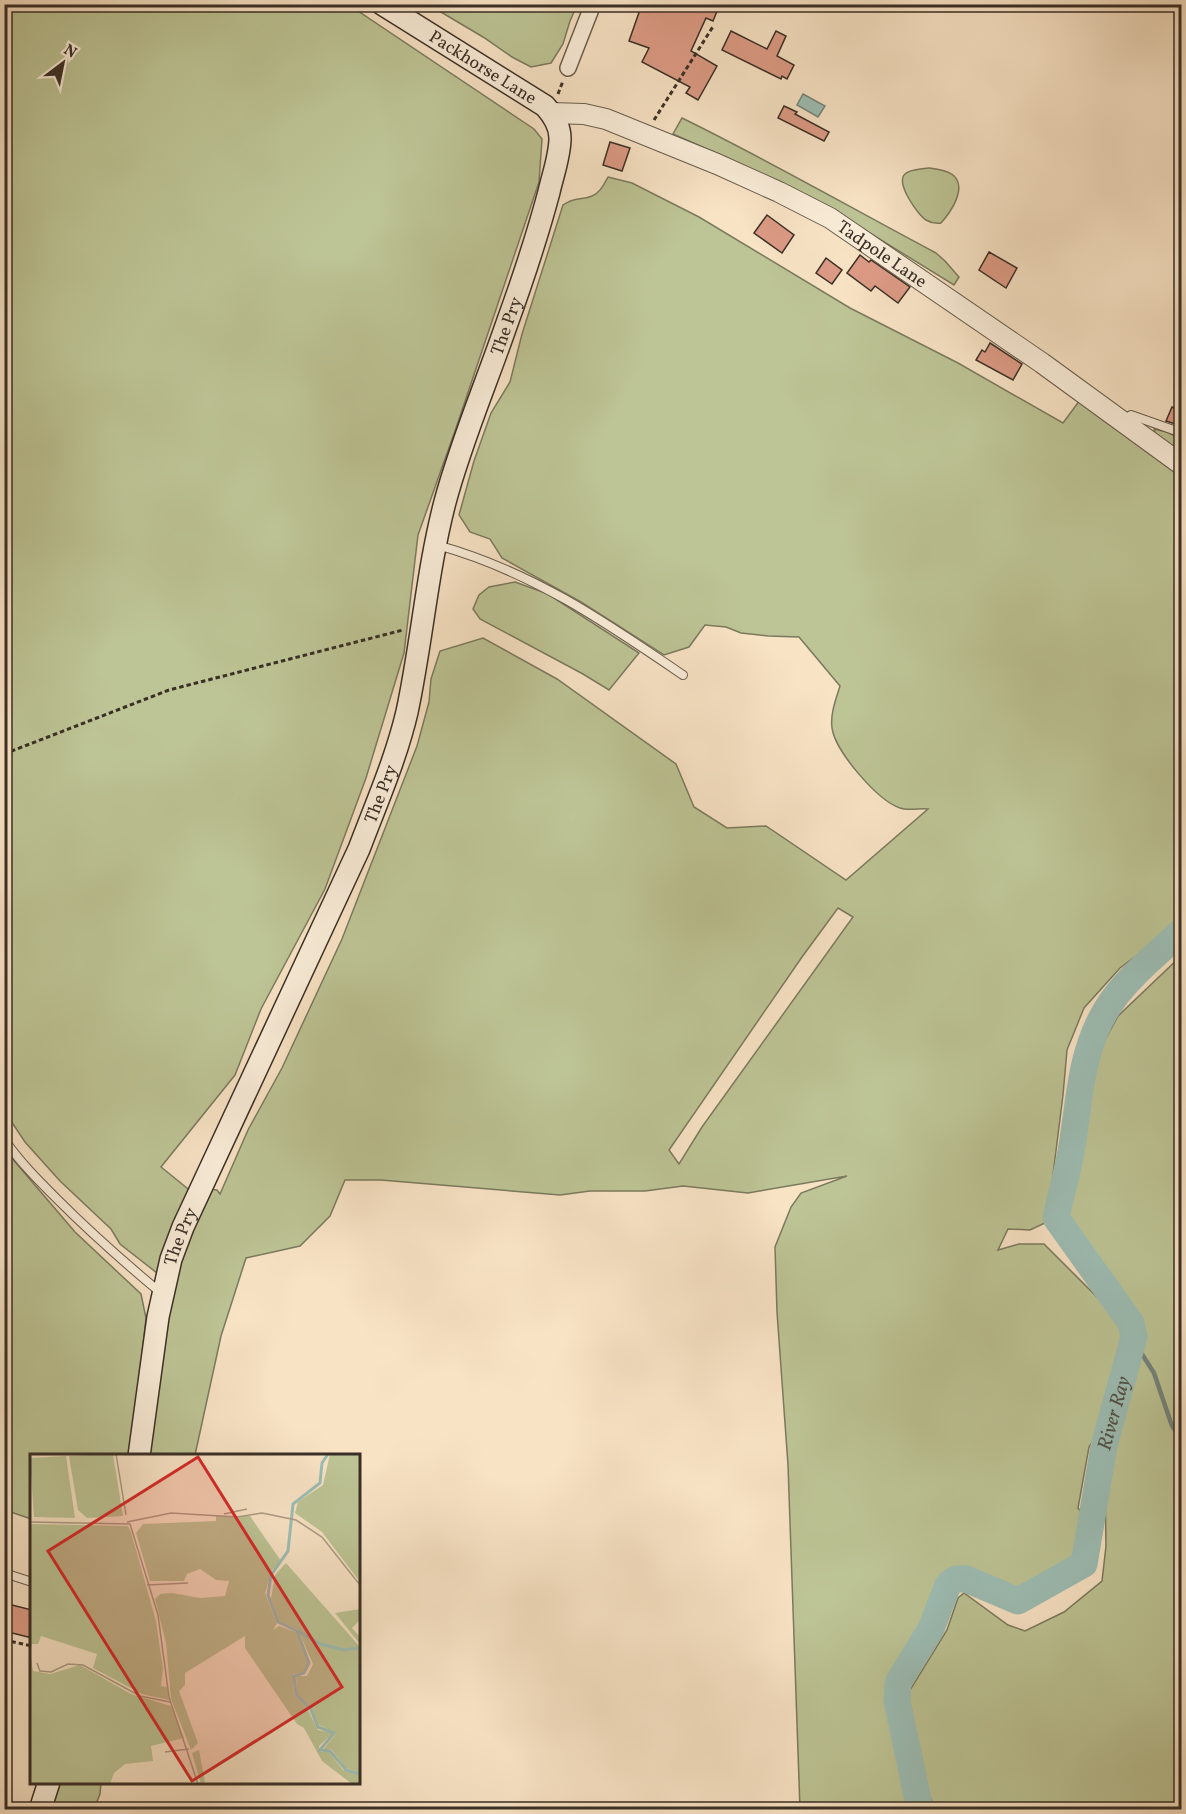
<svg xmlns="http://www.w3.org/2000/svg" width="1186" height="1814" font-family="Vollkorn,serif">
  <style>
    .green { fill: #bdc495; stroke: #7b7a5e; stroke-width: 1.5; fill-rule: evenodd }
    .water { fill: #9dbeb5; stroke: #75857c; stroke-width: 1.5 }
    .lines { fill: none; stroke-linecap: round; stroke-linejoin: round }
    .stream { stroke: #75857c; stroke-width: 4.5 }
    .river { stroke: #9dbeb5; stroke-width: 27 }
    .building { fill: #dd9b85; stroke: #392f26; stroke-width: 1.5 }
    .service-casing { stroke: #695c4e; stroke-width: 10 }
    .minor-casing { stroke: #695c4e; stroke-width: 18 }
    .tertiary-casing { stroke: #695c4e; stroke-width: 22 }
    .secondary-casing { stroke: #392f26; stroke-width: 24 }
    .path { stroke: #392f26; stroke-width: 3; stroke-dasharray: 4.5 3; stroke-linecap: butt }
    .service { stroke: #faedd9; stroke-width: 8 }
    .minor { stroke: #faedd9; stroke-width: 15 }
    .tertiary { stroke: #faedd9; stroke-width: 20 }
    .secondary { stroke: #faedd9; stroke-width: 21 }
    .labels { text-anchor: middle; stroke-width: 4.5; stroke-linejoin: round; paint-order: stroke }
    .street-label { font-size: 18px; fill: #392f26; stroke: #faedd9 }
    .water-label { font-size: 20px; font-style: italic; fill: #52534a; stroke: #faedd9 }
    .inset-river { fill: none; stroke: #9dbeb5; stroke-width: 3 }
    .inset-road { fill: none; stroke: #ac9b85; stroke-width: 1.5 }
    .view { fill: #d62828; fill-opacity: 0.15; stroke: #d62828; stroke-width: 3 }
    .inset-edge { fill: none; stroke: #392f26; stroke-width: 3 }
  </style>
  <rect width="100%" height="100%" fill="#f8e3c5"/>
  <filter id="stains"><feTurbulence type="fractalNoise" baseFrequency=".00333" numOctaves="4"/><feColorMatrix values="0 0 0 0 .2 0 0 0 0 .09 0 0 0 0 .02 0 0 0 .5 -.17"/></filter>
  <radialGradient id="worn" r=".72"><stop offset=".6" stop-color="#630" stop-opacity="0"/><stop offset="1" stop-color="#630" stop-opacity=".3"/></radialGradient>
  <!-- green -->
  <g class="green">
    <path d="M5,5H349L534,129L542,139L539,182L455,431L418,535L404,653L366,778L325,889L261,1009L235,1075L161,1167L193,1193L157,1273L120,1244L111,1229L60,1181L25,1142L5,1112Z"/>
    <path d="M429,5H577L570,21L563,44L551,63L531,67L512,57L483,37Z"/>
    <path d="M682,118C768,160 851,208 936,253L945,261L959,277L954,285L860,227L725,157L673,134Z"/>
    <path d="M929,168C937,169 946,170 953,175C968,188 950,213 941,223C935,224 931,223 926,220C918,215 895,183 905,174C910,169 922,169 929,168Z"/>
    <path d="M608,177L632,183L699,217L850,308L958,363L1063,423L1080,400L1181,472V922L1120,968L1084,1008L1067,1050L1063,1095L1047,1222L1030,1230L1008,1229L998,1250L1019,1244H1044L1117,1317L1124,1338L1100,1430L1089,1447L1078,1508L1084,1516L1080,1562L1018,1597L972,1573L955,1571C938,1587 931,1611 921,1632C908,1657 891,1674 887,1703L915,1809H800L788,1465L777,1312L775,1247L791,1207L801,1193L847,1176L748,1193L683,1186L645,1191H590L560,1195L381,1180H345L330,1216L300,1246L246,1258L221,1336L195,1455L146,1456L174,1280L208,1189L217,1190L220,1194L248,1130L282,1068L342,939L417,746L429,702L431,679L440,651L483,638L557,679L676,764L694,807L727,828L766,826L846,880L928,809C920,808 908,811 900,808C877,800 835,751 832,728C830,714 836,699 840,686L799,637L768,636L741,633L726,627L705,625L689,647L664,655L581,602L502,558L490,539L470,532L459,515L474,461L491,413L510,382L522,334L563,205C576,196 580,201 592,196C600,193 604,184 608,177ZM838,908L853,917L702,1127L679,1164L669,1150L802,957Z"/>
    <path d="M1154,429L1167,432L1181,439V456L1156,436Z"/>
    <path d="M515,582L548,594L639,653L609,690L583,674L480,619L473,609L479,595L489,587Z"/>
    <path d="M1181,956V1809H935L925,1785L923,1764L908,1696L910,1690L947,1630L958,1598L964,1593L1008,1625L1025,1631L1064,1612L1102,1581L1106,1546L1105,1484L1132,1384L1140,1332L1071,1228L1064,1215L1092,1064L1118,1016Z"/>
    <path d="M4,1149L75,1232L141,1294L146,1318L131,1455L32,1456L31,1519L5,1510Z"/>
    <path d="M59,1783H101L100,1794L94,1809L49,1810Z"/>
  </g>
  <!-- water -->
  <path class="water" d="M803,94L825,106L818,117L797,105Z"/>
  <g class="lines">
    <!-- stream -->
    <path class="stream" d="M1133,1340L1154,1373L1172,1426L1182,1440"/>
    <!-- river -->
    <path class="river" id="s1" d="M920,1810L897,1701L898,1683L902,1676L931,1629L948,1585L951,1582L956,1579H966L1018,1601L1084,1564L1104,1446L1134,1337L1131,1323L1056,1218C1061,1194 1068,1170 1072,1146C1080,1098 1080,1054 1106,1010C1125,979 1156,955 1182,931"/>
  </g>
  <!-- building -->
  <g class="building">
    <path d="M642,4H720L713,21L706,18L691,51L717,66L698,100L686,93L690,87L642,62L649,48L629,41Z"/>
    <path d="M731,31L767,49L776,31L786,36L777,56L794,65L787,79L782,76L781,79L722,50Z"/>
    <path d="M784,106L797,112L795,114L829,132L824,141L778,118Z"/>
    <path d="M610,142L630,148L622,171L603,165Z"/>
    <path d="M767,215L794,235L782,253L754,233Z"/>
    <path d="M989,252L1017,268L1006,288L979,270Z"/>
    <path d="M860,255L869,262L871,260L910,287L898,303L875,286L871,291L847,273Z"/>
    <path d="M826,258L842,270L832,284L816,273Z"/>
    <path d="M990,343L1022,364L1013,380L976,360L982,350L985,352Z"/>
    <path d="M1172,407L1182,412V426L1166,421Z"/>
    <path d="M4,1603L32,1610V1638L4,1631Z"/>
  </g>
  <g class="lines">
    <defs>
      <g id="service">
        <path d="M1122,421L1131,415L1182,433"/>
        <path d="M437,545C531,571 604,621 683,675"/>
        <path d="M4,1139C19,1161 38,1180 57,1199C90,1232 125,1263 161,1293"/>
        <path d="M4,1573L32,1582"/>
      </g>
      <path id="minor" d="M568,68L593,4"/>
      <g id="tertiary">
        <path id="s2" d="M551,113L584,114L606,119L717,164L779,192L830,218L1042,363L1182,465"/>
      </g>
      <g id="secondary">
        <path id="s3" d="M139,1456L158,1317L171,1259L183,1227L359,849C376,804 396,759 407,712C422,642 427,571 445,502C461,442 486,384 506,326C522,282 537,237 549,192C553,174 560,156 560,138C560,126 553,115 545,106L382,4"/>
        <path d="M40,1810L49,1782"/>
      </g>
    </defs>
    <!-- service casing -->
    <use href="#service" class="service-casing"/>
    <!-- minor casing -->
    <use href="#minor" class="minor-casing"/>
    <!-- tertiary casing -->
    <use href="#tertiary" class="tertiary-casing"/>
    <!-- secondary casing -->
    <use href="#secondary" class="secondary-casing"/>
    <!-- path -->
    <g class="path">
      <path d="M558,94L563,81"/>
      <path d="M654,120L714,25"/>
      <path d="M4,754L169,690L403,630"/>
      <path d="M4,1640L32,1646"/>
    </g>
    <!-- service -->
    <use href="#service" class="service"/>
    <!-- minor -->
    <use href="#minor" class="minor"/>
    <!-- tertiary -->
    <use href="#tertiary" class="tertiary"/>
    <!-- secondary -->
    <use href="#secondary" class="secondary"/>
  </g>
  <g class="labels">
    <!-- street labels -->
    <g class="street-label">
      <text transform="translate(483 67) rotate(32)" y="6">Packhorse Lane</text>
      <text dy="6" stroke="none"><textPath href="#s2" startOffset="364">Tadpole Lane</textPath></text>
      <text dy="6" stroke="none"><textPath href="#s3" startOffset="1196">The Pry</textPath></text>
      <text dy="6" stroke="none"><textPath href="#s3" startOffset="710">The Pry</textPath></text>
      <text dy="6" stroke="none"><textPath href="#s3" startOffset="224">The Pry</textPath></text>
    </g>
    <!-- water labels -->
    <g class="water-label">
      <text dy="7" stroke="none"><textPath href="#s1" startOffset="546">River Ray</textPath></text>
    </g>
  </g>
  <!-- overview -->
  <g transform="translate(30 1454)">
    <rect width="330" height="330" fill="#f8e3c5"/>
    <path d="M83,0L93,62L57,64L48,56L39,2ZM300,0H330V128L292,78L265,59L268,48L293,31ZM36,2L45,64L4,63L0,4ZM186,62H220L251,107L242,116L235,139L247,169L243,176L249,172L266,178L278,209L273,219L263,220L264,240L277,254L288,276L303,279L289,292L290,298H299L313,316L330,321V330H322L292,307L274,274L267,270L215,194V182L155,219V231L149,237L168,289L161,296L141,245L136,189L125,145L130,140L142,139L170,144L195,142L199,127L186,126L170,115L157,120L154,127H120L106,79L113,70L186,67ZM0,70L98,72L101,78L126,167L133,215L131,232L137,233L139,246L112,240L63,214L67,200L11,182L8,190H2L0,199L3,217L20,220L50,211L101,240L141,252L154,284L121,292L123,307L95,310L84,319L80,330H0ZM256,109L330,193V319L316,314L301,295L293,296L306,279L287,270L281,254L267,240L266,222H277L283,210L268,176L249,167L241,145L245,121ZM330,155V166L322,174L330,183V190L305,159ZM169,296L175,328L171,330L162,299Z" fill="#bdc495"/>
    <path class="inset-river" d="M298,0L292,9L290,29L263,50L258,97L241,121L238,141L248,168L267,177L279,209L274,219L264,222L266,240L281,256L288,273L304,279L290,296L300,297L316,316L330,320M268,177L290,190L314,196L328,194"/>
    <path class="inset-road" d="M86,0L96,61M194,60L217,55M0,68L100,70L128,161L139,243L168,330M97,68L141,59L207,63L232,59L266,66L292,83L330,131M117,131L158,129M7,209L10,217L21,218L38,210L53,211L110,242L140,248M135,298L159,295"/>
    <path class="view" d="M168,3L312,233L162,327L18,97Z"/>
    <rect width="330" height="330" class="inset-edge"/>
  </g>
  <!-- margin -->
  <rect width="1186" height="1814" fill="none" stroke="#f8e3c5" stroke-width="24"/>
  <rect x="6" y="6" width="1174" height="1802" fill="none" stroke="#392f26" stroke-width="3"/>
  <rect x="12" y="12" width="1162" height="1790" fill="none" stroke="#392f26" stroke-width="1.5"/>
  <!-- north arrow -->
  <g transform="translate(63 63) rotate(32)" stroke="#faedd9" stroke-width="4.5" paint-order="stroke">
  <path d="M0-4.5L10 22L0 15L-10 22Z" fill="#392f26"/>
  <text y="-9" font-size="16" font-weight="bold" text-anchor="middle" fill="#392f26">N</text>
  </g>
  <rect width="100%" height="100%" filter="url(#stains)"/>
  <rect width="100%" height="100%" fill="url(#worn)"/>
</svg>
